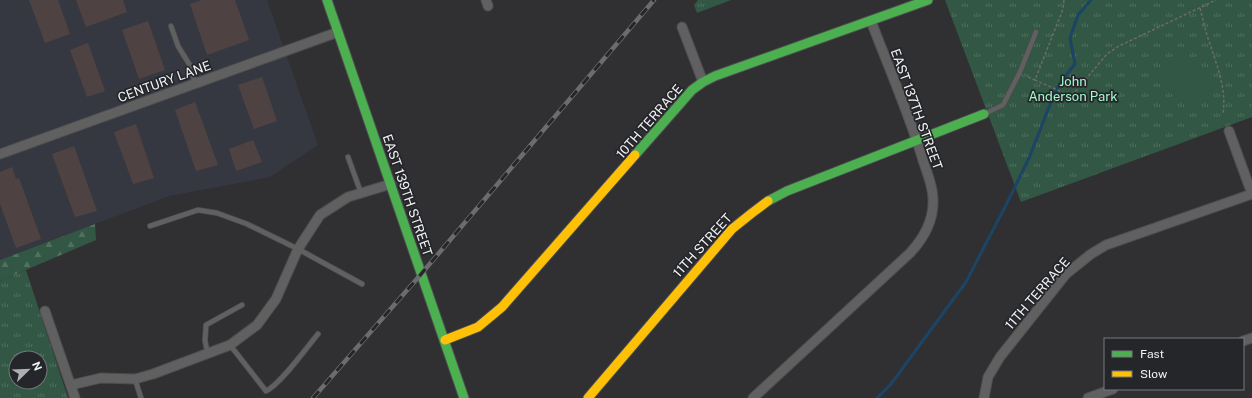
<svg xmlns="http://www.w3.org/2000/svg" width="1252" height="398" font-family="'Public Sans',sans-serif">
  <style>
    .built { fill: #363841 }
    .grass { fill: url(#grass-tufts); fill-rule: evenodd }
    .forest { fill: url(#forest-firs) }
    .pitch { fill: #325744 }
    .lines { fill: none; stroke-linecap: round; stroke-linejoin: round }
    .stream { stroke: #1b4465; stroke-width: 3 }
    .building { fill: #4e4342 }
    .lane-casing { stroke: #4c4d4f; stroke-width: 6 }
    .street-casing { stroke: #4c4d4f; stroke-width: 11 }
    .fast-casing { stroke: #4c4d4f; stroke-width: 11 }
    .slow-casing { stroke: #4c4d4f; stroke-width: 11 }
    .path { stroke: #6b6b6c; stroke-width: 1.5; stroke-dasharray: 3 2; stroke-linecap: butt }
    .lane { stroke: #606061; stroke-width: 4.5 }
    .street { stroke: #606061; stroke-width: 9 }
    .fast { stroke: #4caf50; stroke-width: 9 }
    .slow { stroke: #ffc107; stroke-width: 9 }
    .rail-casing { stroke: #6c6c6e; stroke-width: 4.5 }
    .rail { stroke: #25262a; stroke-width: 3; stroke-dasharray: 9; stroke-linecap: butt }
    .labels { text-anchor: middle; stroke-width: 3.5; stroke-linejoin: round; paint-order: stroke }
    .street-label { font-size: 13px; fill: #f2f3f6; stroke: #25262a }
    .park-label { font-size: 13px; fill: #a0fbcb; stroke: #25262a }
  </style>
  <defs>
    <pattern id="grass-tufts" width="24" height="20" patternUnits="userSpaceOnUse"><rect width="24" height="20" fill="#325744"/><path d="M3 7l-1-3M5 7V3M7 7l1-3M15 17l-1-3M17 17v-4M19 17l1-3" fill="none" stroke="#507060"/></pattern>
    <pattern id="forest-firs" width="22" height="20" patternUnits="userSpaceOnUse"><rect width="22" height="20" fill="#325744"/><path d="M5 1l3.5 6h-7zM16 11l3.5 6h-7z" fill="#507060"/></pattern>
  </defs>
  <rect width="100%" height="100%" fill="#303033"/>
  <!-- built -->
  <path class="built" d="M0,0H267L318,145L270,177L169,196L0,260Z"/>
  <!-- grass -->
  <g class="grass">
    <path d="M698,0H731L697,13L694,5Z"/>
    <path d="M945,0H1252V117L1021,202Z"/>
    <path d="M26,270L68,398H0V281ZM16,358H40V382H16Z"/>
  </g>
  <!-- forest -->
  <path class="forest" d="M95,224L96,240L0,281V260Z"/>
  <!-- pitch -->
  <path class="pitch" d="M1191,59L1213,82V89C1203,100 1194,99 1180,100L1172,94L1163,79L1173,62Z"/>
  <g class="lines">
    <!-- stream -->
    <path class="stream" d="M877,398L891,384L966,282L1006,205L1029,158L1053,97L1062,80L1075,64L1070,38L1078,15L1091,0"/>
  </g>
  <!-- building -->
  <g class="building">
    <path d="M29,0H58L70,34L45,43Z"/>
    <path d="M76,0H123L127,12L86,27Z"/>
    <path d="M202,0H235L249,40L207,55L190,4Z"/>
    <path d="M148,21L165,70L139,79L122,30Z"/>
    <path d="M88,43L105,91L87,97L70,50Z"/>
    <path d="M262,77L277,121L254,129L238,85Z"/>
    <path d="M195,102L218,165L196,171L175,110Z"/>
    <path d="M136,124L154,178L133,184L114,132Z"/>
    <path d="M253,140L262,162L236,171L229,149Z"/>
    <path d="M74,146L97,211L75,217L52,154Z"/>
    <path d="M12,167L16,179L19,178L41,239L16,248L0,204V172Z"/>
  </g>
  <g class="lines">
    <defs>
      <g id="lane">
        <path d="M171,26L178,46L191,67L195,84"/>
        <path d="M984,114L1003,105L1020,72L1036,32"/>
        <path d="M348,157L361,193"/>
        <path d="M150,226L198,210L217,213L247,224L298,249L362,284"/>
        <path d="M230,345L266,391C280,385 307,347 318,334"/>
        <path d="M208,354L205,341L206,325L242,305"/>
        <path d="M135,379L141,398"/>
      </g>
      <g id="street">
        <path d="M486,0L488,6"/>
        <path d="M682,27L703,82"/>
        <path d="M1229,131L1252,194"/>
        <path d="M0,154L338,32"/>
        <path d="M45,311L75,398"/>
        <path d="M1243,341L1252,338"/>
        <path d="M71,385L101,378L135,379L153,374L230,345L257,325L276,299L298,249L320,215L348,197L391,184"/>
        <path d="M753,398L910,253C924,238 934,220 933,199C933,185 926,171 922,157C908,111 888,66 871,21"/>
        <path d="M984,398L988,377L1000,357L1066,274L1091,254L1106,245L1252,194"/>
        <path d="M1088,398L1113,389"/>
      </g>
      <g id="fast">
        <path d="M327,0L464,398"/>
        <path d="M635,155L692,90L703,82L715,76L928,0"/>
        <path d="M768,201L787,191L984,114"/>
      </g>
      <g id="slow">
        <path d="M445,340L478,327L502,307L635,155"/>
        <path d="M588,398L732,229L752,213L768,201"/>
      </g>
    </defs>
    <!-- lane casing -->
    <use href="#lane" class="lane-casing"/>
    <!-- street casing -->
    <use href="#street" class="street-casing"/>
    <!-- fast casing -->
    <use href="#fast" class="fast-casing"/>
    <!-- slow casing -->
    <use href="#slow" class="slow-casing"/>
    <!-- path -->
    <g class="path">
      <path d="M1064,0L1063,9L1035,80L1069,95L1075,92L1107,54L1119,46L1216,0"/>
      <path d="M1200,8C1203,19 1205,30 1209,41C1216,64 1227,88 1223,113"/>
      <path d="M1028,77L1035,80"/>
    </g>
    <!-- lane -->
    <use href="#lane" class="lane"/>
    <!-- street -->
    <use href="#street" class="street"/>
    <!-- fast -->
    <use href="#fast" class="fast"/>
    <!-- slow -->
    <use href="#slow" class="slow"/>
    <defs>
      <path id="rail" d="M313,398L422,273L654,0"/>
    </defs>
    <!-- rail casing -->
    <use href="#rail" class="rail-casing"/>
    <!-- rail -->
    <use href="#rail" class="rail"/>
  </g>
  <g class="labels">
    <!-- street labels -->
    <g class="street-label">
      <text transform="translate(164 81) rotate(-20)" y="5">CENTURY LANE</text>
      <text transform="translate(917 109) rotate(70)" y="5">EAST 137TH STREET</text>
      <text transform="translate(649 121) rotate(-49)" y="5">10TH TERRACE</text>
      <text transform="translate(408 195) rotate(71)" y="5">EAST 139TH STREET</text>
      <text transform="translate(702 245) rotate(-48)" y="5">11TH STREET</text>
      <text transform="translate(1037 293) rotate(-49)" y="5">11TH TERRACE</text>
    </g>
    <!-- park labels -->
    <g class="park-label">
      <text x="1073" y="86">John<tspan x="1073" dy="15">Anderson Park</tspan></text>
    </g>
  </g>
  <!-- legend -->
  <rect x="1104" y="338" width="140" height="52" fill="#25262a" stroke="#77787c"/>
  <rect x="1112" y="351" width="20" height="6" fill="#4caf50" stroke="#77787c"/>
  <text x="1140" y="358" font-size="12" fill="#f2f3f6">Fast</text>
  <rect x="1112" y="371" width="20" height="6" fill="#ffc107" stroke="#77787c"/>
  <text x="1140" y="378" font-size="12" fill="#f2f3f6">Slow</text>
  <!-- north arrow -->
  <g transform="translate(28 370) rotate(67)"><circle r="19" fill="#25262a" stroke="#77787c"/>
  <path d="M0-3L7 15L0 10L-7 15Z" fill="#aeafb2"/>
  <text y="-6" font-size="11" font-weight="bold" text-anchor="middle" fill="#f2f3f6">N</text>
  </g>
</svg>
